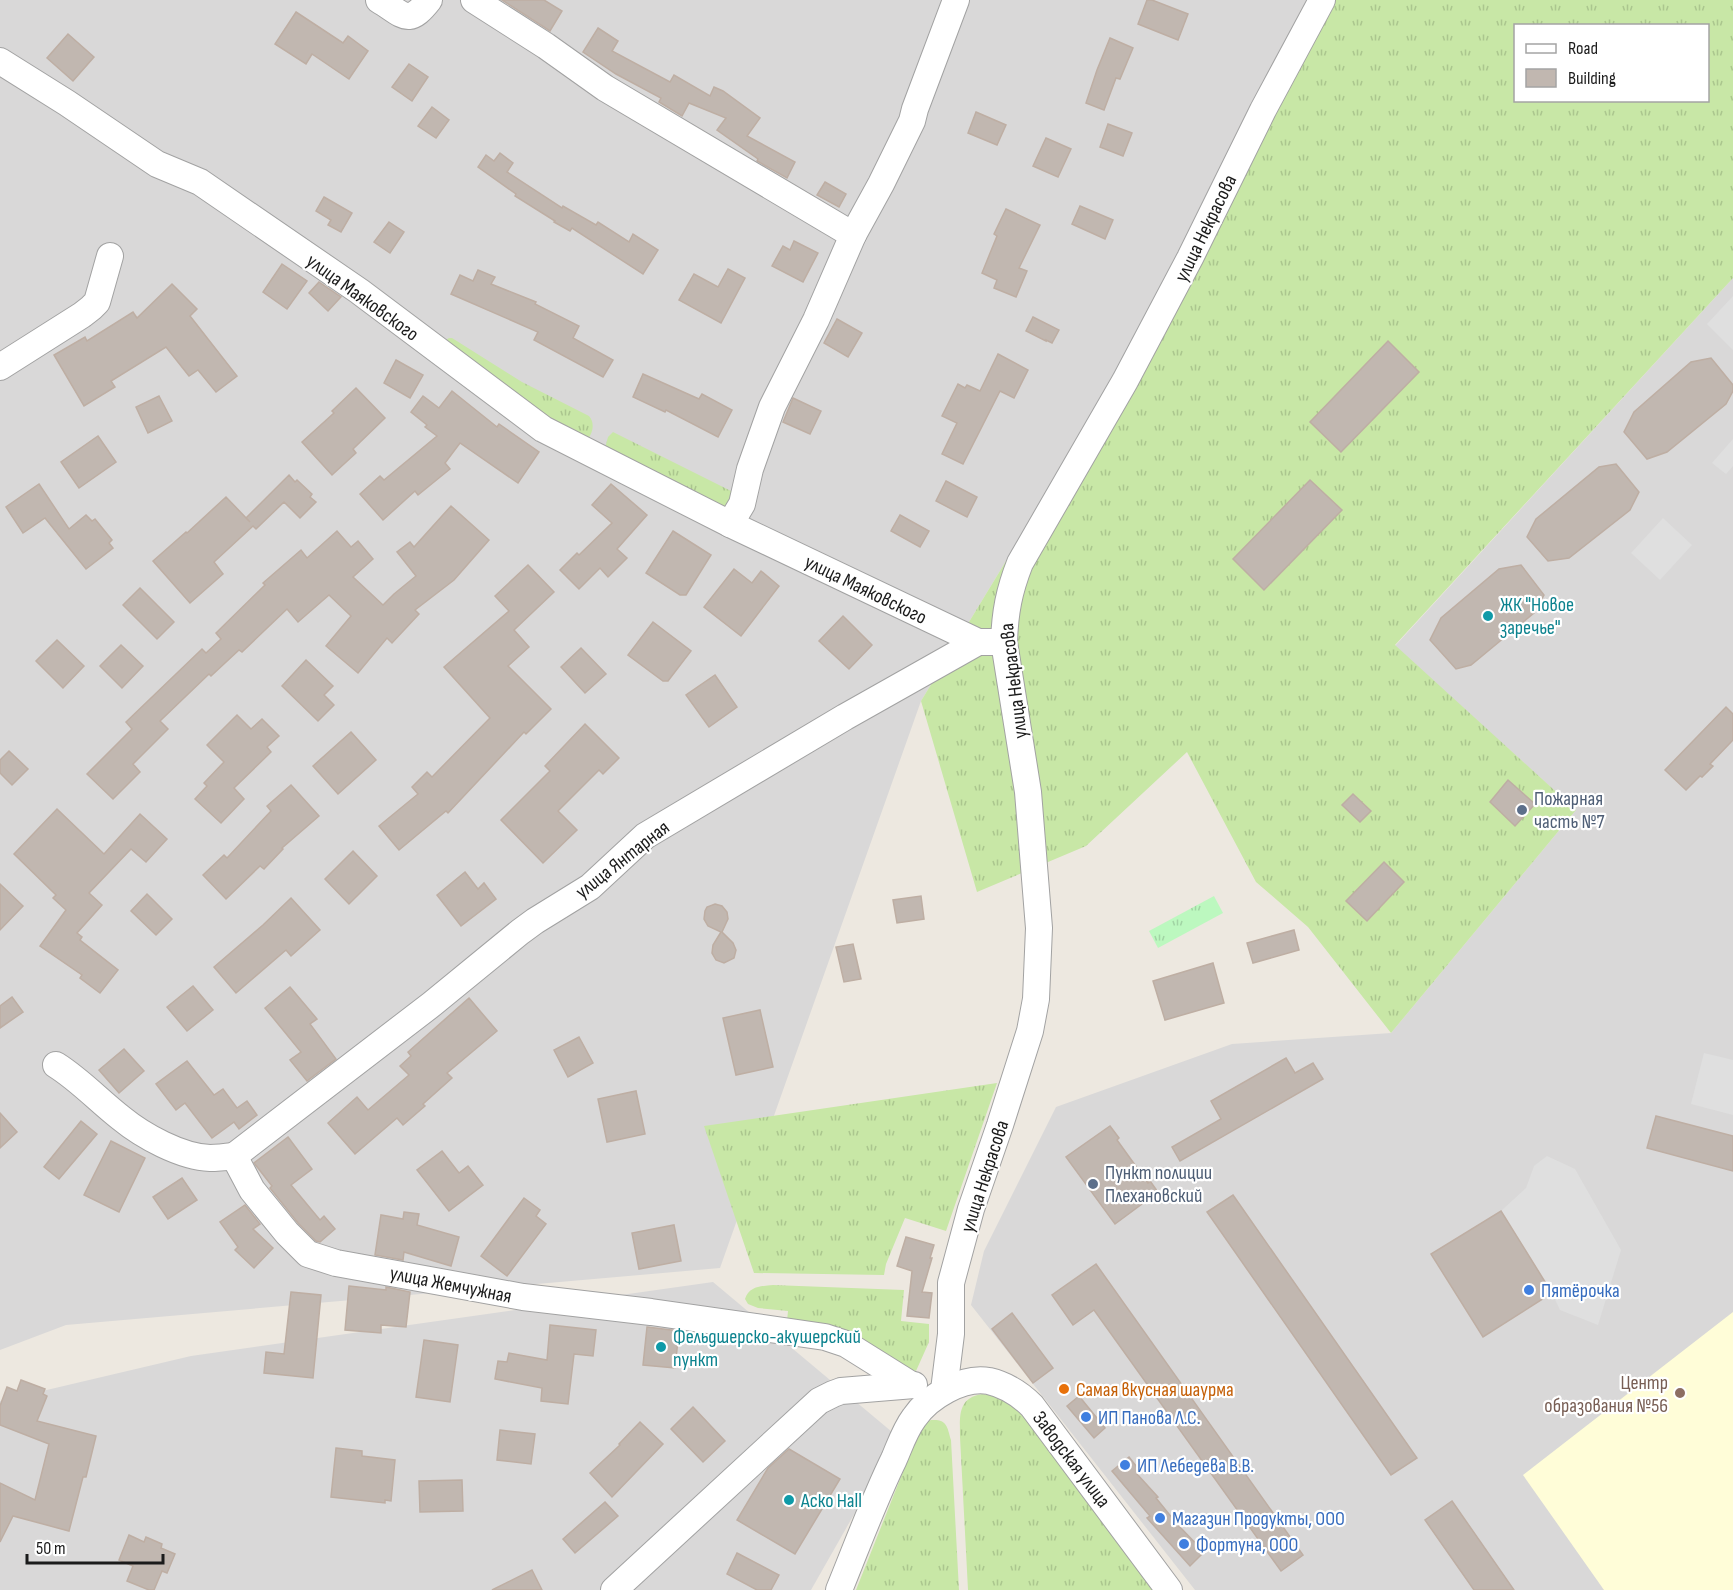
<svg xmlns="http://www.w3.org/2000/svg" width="1733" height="1590" font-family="'Sofia Sans Condensed',sans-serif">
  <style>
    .residential { fill: #d9d8d8 }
    .education { fill: #fffdd8 }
    .grass { fill: url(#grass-tufts); fill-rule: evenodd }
    .park { fill: url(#park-tufts) }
    .parking { fill: #dfdfdf }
    .building { fill: #c1b7b0; stroke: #beaea3; stroke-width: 1.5 }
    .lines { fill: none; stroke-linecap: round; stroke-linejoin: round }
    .minor-casing { stroke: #a2a2a2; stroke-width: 28 }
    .minor { stroke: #fff; stroke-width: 26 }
    .culture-dot { fill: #0f9aa8; stroke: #fff; stroke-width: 2 }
    .service-dot { fill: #5c6f8a; stroke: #fff; stroke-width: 2 }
    .shop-dot { fill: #3f7fe0; stroke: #fff; stroke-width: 2 }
    .food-dot { fill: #e8710a; stroke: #fff; stroke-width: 2 }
    .education-dot { fill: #8d6e63; stroke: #fff; stroke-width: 2 }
    .labels { text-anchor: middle; stroke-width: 4.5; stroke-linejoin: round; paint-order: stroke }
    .street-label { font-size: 20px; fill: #1b1b1b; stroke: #fff }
    .culture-label { font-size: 20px; fill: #0d838f; stroke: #fff; text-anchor: start }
    .service-label { font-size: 20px; fill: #4e5e75; stroke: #fff; text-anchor: start }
    .shop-label { font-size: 20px; fill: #366cbe; stroke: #fff; text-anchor: start }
    .education-label { font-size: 20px; fill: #785e54; stroke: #fff; text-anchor: end }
    .food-label { font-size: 20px; fill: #c56008; stroke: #fff; text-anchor: start }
  </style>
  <defs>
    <pattern id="grass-tufts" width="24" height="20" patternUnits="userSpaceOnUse" patternTransform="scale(1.5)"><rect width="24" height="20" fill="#c8e7a6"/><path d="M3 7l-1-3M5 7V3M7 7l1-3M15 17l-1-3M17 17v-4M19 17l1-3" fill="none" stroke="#abc68e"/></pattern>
    <pattern id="park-tufts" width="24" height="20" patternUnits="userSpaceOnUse" patternTransform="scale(1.5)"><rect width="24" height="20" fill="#bcf8bf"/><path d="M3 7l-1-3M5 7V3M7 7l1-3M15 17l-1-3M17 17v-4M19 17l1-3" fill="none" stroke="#a1d4a4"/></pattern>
  </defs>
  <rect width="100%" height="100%" fill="#ede8e0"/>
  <!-- residential -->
  <g class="residential">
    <path d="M0,0H1316L1190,258L921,701L720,1268L66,1325L0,1350Z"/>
    <path d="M1733,278V1590H1195L971,1305L984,1251L1056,1107L1232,1044L1391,1033L1576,810L1395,646Z"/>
    <path d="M713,1282L898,1437L811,1590H0V1401L191,1356Z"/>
  </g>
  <!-- education -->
  <path class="education" d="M1733,1312V1590H1604L1523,1475Z"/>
  <!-- grass -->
  <g class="grass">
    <path d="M1316,0H1733V278L1395,645L1576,810L1391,1033L1308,927L1256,882L1187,752L1086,846L977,892L921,701L1190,258ZM1516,26H1708V100H1516Z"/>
    <path d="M449,338H452L522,382L589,416C595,423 593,432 588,439L540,415L446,340Z"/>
    <path d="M613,432L735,493L727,509L605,448L608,437Z"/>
    <path d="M997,1083L946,1231L905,1218L886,1264L884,1275L754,1273L704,1126Z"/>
    <path d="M773,1285L904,1290L901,1321L929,1324V1342L916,1371L904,1368L787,1321L788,1311L758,1308L748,1304L745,1299C749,1286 762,1286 773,1285Z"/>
    <path d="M982,1394L1001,1397L1025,1414L1153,1590H968L960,1437C960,1417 957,1398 982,1394Z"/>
    <path d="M931,1420C947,1419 947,1426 951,1440L959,1590H856L918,1434L927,1422Z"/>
  </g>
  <!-- park -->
  <path class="park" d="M1214,896L1223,913L1158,948L1149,931Z"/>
  <!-- parking -->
  <g class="parking">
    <path d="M1733,296V350L1707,324Z"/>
    <path d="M1733,439V466L1726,474L1712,463Z"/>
    <path d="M1663,518L1692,545L1660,580L1631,553Z"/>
    <path d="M1704,1053L1733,1060V1115L1691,1104Z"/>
    <path d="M1547,1156L1575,1169L1621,1250L1598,1325L1560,1310L1552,1293L1501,1211L1526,1188L1534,1166Z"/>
  </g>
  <!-- building -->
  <g class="building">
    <path d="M502,0H544L562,11L550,31Z"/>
    <path d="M1147,0H1152L1188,14L1178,40L1138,24Z"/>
    <path d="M296,12L343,43L348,36L368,51L349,79L312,54L306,64L275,44Z"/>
    <path d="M598,28L618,41L612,51L670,82L674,75L710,96L714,87L723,91L760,118L747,136L795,162L787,178L757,161L758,159L717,130L726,118L689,103L682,116L659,102L661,98L616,74L583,52Z"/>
    <path d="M68,34L94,57L73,81L47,58Z"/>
    <path d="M1110,38L1133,48L1120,79L1116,78L1104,110L1086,103L1097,70Z"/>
    <path d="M409,64L428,77L412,101L392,87Z"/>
    <path d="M432,107L449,120L436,138L418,126Z"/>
    <path d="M976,112L1006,125L997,145L968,133Z"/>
    <path d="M1108,124L1132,133L1123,156L1100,147Z"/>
    <path d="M1046,138L1071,149L1058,177L1033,166Z"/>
    <path d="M500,153L513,163L507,172L562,208L563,206L596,225L598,222L629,242L633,234L658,250L643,274L572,228L570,231L554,222L555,221L515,196L516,194L478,167L486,155L494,161Z"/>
    <path d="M825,182L846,194L839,207L817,195Z"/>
    <path d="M324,197L352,213L341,232L328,225L331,220L316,211Z"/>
    <path d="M1080,206L1113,220L1105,239L1072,224Z"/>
    <path d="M1006,209L1040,225L1019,268L1027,271L1016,297L994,288L997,280L982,273L997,236L994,234Z"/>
    <path d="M389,222L404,232L390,253L374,242Z"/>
    <path d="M794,241L818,253L803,282L772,266L783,246L790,250Z"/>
    <path d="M282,264L307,281L287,309L263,292Z"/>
    <path d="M728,269L745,278L721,323L679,300L694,274L718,287Z"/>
    <path d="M478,270L495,277L491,284L536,302L535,304L579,326L573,338L613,360L603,377L534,340L538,332L451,294L460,275L473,281Z"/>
    <path d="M319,282L341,297L328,311L309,293Z"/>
    <path d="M172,284L197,309L190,316L237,376L216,392L198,370L189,376L166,347L111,381L115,387L84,406L54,355L85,337L87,341L133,312L137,318Z"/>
    <path d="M1033,317L1059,330L1052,343L1046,340V341L1026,331Z"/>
    <path d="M837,319L862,333L848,357L824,343Z"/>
    <path d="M1388,341L1419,372L1341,452L1310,422Z"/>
    <path d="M998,354L1028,370L1014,398L1000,391L963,464L942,454L957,423L942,416L958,384L965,388L967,385L980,391Z"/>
    <path d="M1711,358L1733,385V391L1726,404L1667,452L1647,459L1624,432L1634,412L1691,362Z"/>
    <path d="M396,360L423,375L410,398L384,383Z"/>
    <path d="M643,374L699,399L702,394L732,410L718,437L666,410L665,412L633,397Z"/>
    <path d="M356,388L385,418L353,449L356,453L332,475L302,442L334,413L332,411Z"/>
    <path d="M452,391L497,427L499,424L539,452L518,483L460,443L445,463L450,469L418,495L415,491L383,520L360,494L380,476L384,480L437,436L425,427L427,425L411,412L423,396L439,408Z"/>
    <path d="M159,396L172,421L148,433L136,407Z"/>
    <path d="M793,398L821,411L810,434L783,422Z"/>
    <path d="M98,436L116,462L79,488L61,462Z"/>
    <path d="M1616,464L1639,492L1630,510L1569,558L1548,561L1527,537L1536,519L1599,467Z"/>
    <path d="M289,475L295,482L297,480L312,494L310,497L316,502L300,518L284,502L256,529L253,526L214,562L223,574L190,603L153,561L186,532L187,533L226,497L250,522L246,518Z"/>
    <path d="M1310,480L1342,510L1264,590L1233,559Z"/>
    <path d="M946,481L977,497L967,517L936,501Z"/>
    <path d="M39,484L69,529L86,515L92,521L95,519L112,540L109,543L113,548L86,569L45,518L23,533L6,507Z"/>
    <path d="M611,484L647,515L617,549L627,558L608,577L600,568L579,589L560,570L577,553L579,555L612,523L592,505Z"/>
    <path d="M451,506L489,540L454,580L415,610L419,614L392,643L387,638L358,673L326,646L351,616L329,595L298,622L287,609L242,652L239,650L211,676L209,674L160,721L168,729L133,764L140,772L113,799L87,774L132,729L126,722L202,649L206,653L221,639L216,633L265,585L263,583L301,550L307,558L337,531L351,547L358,541L373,559L353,577L383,605L394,594L416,576L397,552L410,542L414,547Z"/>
    <path d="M900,515L929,531L920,547L891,531Z"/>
    <path d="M673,531L711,555L686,595H680L646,573Z"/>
    <path d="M528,565L554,592L514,630L529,647L508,666L551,709L526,734L524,732L448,813L446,811L399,850L379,826L418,794L412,787L427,772L432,777L490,718L444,667L509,611L495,596Z"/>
    <path d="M1521,565L1544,595L1534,613L1471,665L1456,669L1430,640L1441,618L1499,569Z"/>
    <path d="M734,569L752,583L761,571L779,586L741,636L704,607Z"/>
    <path d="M140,588L174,622L157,639L123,605Z"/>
    <path d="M843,616L872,645L849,669L819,641Z"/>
    <path d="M653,622L691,651L668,681H663L628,655Z"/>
    <path d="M57,640L84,666L63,688L36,661Z"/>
    <path d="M121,645L143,666L122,688L100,666Z"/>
    <path d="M581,648L606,674L585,693L561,667Z"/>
    <path d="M306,660L333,686L324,695L334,705L318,721L282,686Z"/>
    <path d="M715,675L737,707L709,727L686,695Z"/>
    <path d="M1726,707L1733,714V740L1710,764L1713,766L1702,777L1700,776L1686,790L1665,770Z"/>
    <path d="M237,715L251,729L262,719L279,736L267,747L271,752L234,788L244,799L221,823L195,799L207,786L204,783L224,762L207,745Z"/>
    <path d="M585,724L619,758L603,774L599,770L558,811L577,830L543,863L501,820L550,771L545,766Z"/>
    <path d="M351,732L376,760L338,794L313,766Z"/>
    <path d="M9,751L28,769L12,785L0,773V760Z"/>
    <path d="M1508,780L1535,804L1515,826L1490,802Z"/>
    <path d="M291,785L319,816L282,848L283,849L264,869L260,866L226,899L203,875L224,855L227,858L271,811L267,806Z"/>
    <path d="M1353,794L1371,811L1360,822L1342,805Z"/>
    <path d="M57,809L104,854L140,814L167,839L146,862L131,849L89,893L102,905L77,933L82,937L80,940L118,970L100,993L80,978L82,975L40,946L66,910L53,898L56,895L14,854Z"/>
    <path d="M353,851L377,876L349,904L325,879Z"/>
    <path d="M1384,862L1404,882L1367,921L1346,901Z"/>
    <path d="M465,872L478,889L484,883L496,899L461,926L437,895Z"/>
    <path d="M0,884L23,906L0,930Z"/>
    <path d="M147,894L172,919L156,935L131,911Z"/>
    <path d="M921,896L924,919L897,923L893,900Z"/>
    <path d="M291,898L320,930L291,956L286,950L236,993L214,967L263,925Z"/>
    <path d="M715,904L722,906L727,912L728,919L722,932L733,943L736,950L734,958L724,963L716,960L712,953L713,945L721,932L708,926L704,919L705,911L707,907Z"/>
    <path d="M1294,930L1299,950L1253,963L1247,943Z"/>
    <path d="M853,944L861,979L844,982L836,947Z"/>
    <path d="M1213,963L1224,1003L1165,1020L1153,981Z"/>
    <path d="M193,986L213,1010L187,1031L167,1007Z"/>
    <path d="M290,987L317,1019L310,1024L336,1059L307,1081L290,1060L301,1052L265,1008Z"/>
    <path d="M12,997L23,1012L0,1028V1006Z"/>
    <path d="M469,998L497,1031L447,1073L452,1078L423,1104L425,1106L403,1125L397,1118L355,1154L328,1123L357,1097L368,1110L409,1075L400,1066L411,1056L408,1052Z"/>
    <path d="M760,1010L773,1067L736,1075L723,1018Z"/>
    <path d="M579,1037L593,1063L568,1077L554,1050Z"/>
    <path d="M124,1049L144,1071L119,1093L99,1070Z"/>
    <path d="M1286,1058L1295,1073L1313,1063L1323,1079L1180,1161L1172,1147L1221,1119L1211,1101Z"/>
    <path d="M187,1061L214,1095L223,1089L237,1108L247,1101L257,1115L239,1129L234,1122L212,1138L185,1103L176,1110L156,1084Z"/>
    <path d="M636,1091L645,1134L607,1142L598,1099Z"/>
    <path d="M0,1113L17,1132L0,1148Z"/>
    <path d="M1656,1116L1733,1136V1171L1647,1148Z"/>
    <path d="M81,1121L97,1134L59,1179L44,1167Z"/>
    <path d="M1110,1126L1119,1138L1117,1140L1148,1183L1150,1181L1158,1192L1115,1224L1066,1157Z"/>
    <path d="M288,1137L312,1169L291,1185L320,1220L324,1216L335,1229L320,1242L316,1241L298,1223L270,1188L272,1186L254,1163Z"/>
    <path d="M111,1141L145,1158L119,1212L84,1195Z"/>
    <path d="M442,1151L459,1173L468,1166L483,1185L449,1211L417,1170Z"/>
    <path d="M182,1178L197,1200L168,1219L153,1197Z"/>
    <path d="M1233,1195L1417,1458L1391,1475L1207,1212Z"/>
    <path d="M524,1198L540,1210L536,1216L546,1224L507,1276L481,1256Z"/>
    <path d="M245,1205L260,1224L253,1229L273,1248L254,1268L235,1250L238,1247L220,1222Z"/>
    <path d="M1501,1211L1552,1293L1483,1337L1431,1254Z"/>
    <path d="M404,1212L419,1214L417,1225L459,1237L451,1266L404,1252L403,1260L375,1255L381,1215L403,1219Z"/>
    <path d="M674,1225L681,1261L639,1269L632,1233Z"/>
    <path d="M906,1237L934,1245L930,1258H932L922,1292L932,1293L929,1318L907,1316L912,1271L897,1266Z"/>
    <path d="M1096,1264L1303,1555L1281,1571L1094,1310L1073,1325L1052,1295Z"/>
    <path d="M349,1286L386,1290V1287L410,1292L406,1327L381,1325V1333L345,1330Z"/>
    <path d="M291,1292L321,1295L313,1378L264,1373L266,1352L284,1354Z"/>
    <path d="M1012,1313L1053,1368L1033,1383L992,1329Z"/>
    <path d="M550,1325L596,1330L593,1356L574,1354L568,1404L541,1401L542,1388L495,1379L498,1361L507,1362L509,1353L547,1360Z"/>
    <path d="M647,1327L679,1331L675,1368L643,1365Z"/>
    <path d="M424,1340L458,1345L450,1402L416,1397Z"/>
    <path d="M21,1380L45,1389L43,1394L47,1396L37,1421L96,1436L86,1477H83L69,1531L13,1516L0,1542V1483L35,1500L49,1444L0,1425V1406L7,1387L17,1391Z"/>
    <path d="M1079,1396L1105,1428L1094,1438L1067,1406Z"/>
    <path d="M693,1407L725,1441L703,1462L671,1429Z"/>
    <path d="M640,1422L663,1444L612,1497L590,1473L620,1445L619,1444Z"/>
    <path d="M500,1430L535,1434L531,1464L497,1460Z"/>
    <path d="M336,1448L362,1451V1456L395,1460L391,1501L385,1500V1503L331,1497Z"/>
    <path d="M789,1449L840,1479L795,1554L737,1520L768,1468Z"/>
    <path d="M1129,1457L1140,1471L1137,1474L1158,1497L1156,1498L1177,1524L1204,1552L1190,1566L1147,1518L1150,1516L1112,1471Z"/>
    <path d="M462,1480L463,1511L420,1512L419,1481Z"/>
    <path d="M1452,1501L1514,1590H1474L1425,1520Z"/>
    <path d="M605,1502L618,1516L575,1553L563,1539Z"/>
    <path d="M129,1535L144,1542L146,1537L162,1544L161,1548L175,1554L167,1573L162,1571L154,1590H149L127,1581L133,1566L119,1560Z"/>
    <path d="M737,1553L779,1575L771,1590H757L727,1574Z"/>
    <path d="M532,1570L542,1590H492Z"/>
  </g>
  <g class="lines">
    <defs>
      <g id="minor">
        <path d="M379,0C404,15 408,27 429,0"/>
        <path d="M474,0L546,46L605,88L853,235"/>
        <path d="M0,61L67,103L157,164L200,182L359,291L543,429L730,524L978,642H1004"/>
        <path d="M0,367L82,315L91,308L97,302L110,256"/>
        <path d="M730,524L742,504L750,469L772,407L816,320L853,235L881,184L912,121L915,109L956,0"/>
        <path d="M56,1065C80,1080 99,1101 121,1118C143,1136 181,1157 210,1158C218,1158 226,1157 234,1156"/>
        <path d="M234,1156L432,1004L520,932L535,921L590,887L645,836L845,717L978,642"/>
        <path d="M234,1156L252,1190L287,1233L308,1254L336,1263L523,1297L651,1312L825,1337L846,1344L910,1384"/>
        <path d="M944,1390L951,1334V1283L971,1209L1000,1125L1030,1031L1036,999L1039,928L1028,792L1004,642C1005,612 1009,591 1020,563L1125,381L1190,258L1263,110L1322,0"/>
        <path d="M614,1590L819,1401L833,1394L841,1391L914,1385"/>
        <path d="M839,1590C857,1546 873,1502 894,1459C900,1445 905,1430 914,1418C928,1397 963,1376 989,1381C1006,1385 1019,1393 1032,1406L1169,1590"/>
      </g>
    </defs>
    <!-- minor casing -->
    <use href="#minor" class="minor-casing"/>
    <!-- minor -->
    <use href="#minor" class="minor"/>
  </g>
  <!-- markers -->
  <g class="culture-dot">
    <circle cx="1488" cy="616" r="6"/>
    <circle cx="661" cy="1347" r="6"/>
    <circle cx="789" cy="1500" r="6"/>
  </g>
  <g class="service-dot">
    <circle cx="1522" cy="810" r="6"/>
    <circle cx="1093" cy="1184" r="6"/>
  </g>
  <g class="shop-dot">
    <circle cx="1529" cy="1290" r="6"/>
    <circle cx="1086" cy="1417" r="6"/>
    <circle cx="1125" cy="1465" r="6"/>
    <circle cx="1160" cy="1518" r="6"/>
    <circle cx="1184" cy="1544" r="6"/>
  </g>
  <circle class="food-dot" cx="1064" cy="1389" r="6"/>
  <circle class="education-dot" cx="1680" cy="1393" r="6"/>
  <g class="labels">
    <!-- street labels -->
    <g class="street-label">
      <text transform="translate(1205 228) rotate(-64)" y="7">улица Некрасова</text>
      <text transform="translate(363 297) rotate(36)" y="7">улица Маяковского</text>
      <text transform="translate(866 589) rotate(26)" y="7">улица Маяковского</text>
      <text transform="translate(1013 681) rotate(-97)" y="7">улица Некрасова</text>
      <text transform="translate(622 859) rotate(-38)" y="7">улица Янтарная</text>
      <text transform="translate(984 1176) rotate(-72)" y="7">улица Некрасова</text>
      <text transform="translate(451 1284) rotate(11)" y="7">улица Жемчужная</text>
      <text transform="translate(1072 1459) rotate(53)" y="7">Заводская улица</text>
    </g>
    <!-- culture labels -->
    <g class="culture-label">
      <text x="1500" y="611">ЖК "Новое<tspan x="1500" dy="23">заречье"</tspan></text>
      <text x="673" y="1343">Фельдшерско-акушерский<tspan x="673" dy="23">пункт</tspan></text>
      <text x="801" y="1507">Аско Hall</text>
    </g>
    <!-- service labels -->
    <g class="service-label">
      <text x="1534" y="805">Пожарная<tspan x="1534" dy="23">часть №7</tspan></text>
      <text x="1105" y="1179">Пункт полиции<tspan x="1105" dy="23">Плехановский</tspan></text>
    </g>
    <!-- shop labels -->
    <g class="shop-label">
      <text x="1541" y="1297">Пятёрочка</text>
      <text x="1098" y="1424">ИП Панова Л.С.</text>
      <text x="1137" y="1472">ИП Лебедева В.В.</text>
      <text x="1172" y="1525">Магазин Продукты, ООО</text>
      <text x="1196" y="1551">Фортуна, ООО</text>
    </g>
    <!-- education labels -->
    <g class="education-label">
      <text x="1668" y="1389">Центр<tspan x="1668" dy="23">образования №56</tspan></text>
    </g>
    <!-- food labels -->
    <g class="food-label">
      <text x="1076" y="1396">Самая вкусная шаурма</text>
    </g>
  </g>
  <!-- legend -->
  <rect x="1514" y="24" width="195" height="78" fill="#ffffff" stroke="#a4a4a4" stroke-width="1.5"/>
  <rect x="1526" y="44" width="30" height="9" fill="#ffffff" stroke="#a4a4a4" stroke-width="1.5"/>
  <text x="1568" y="54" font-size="18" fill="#1b1b1b">Road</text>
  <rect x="1526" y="69" width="30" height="18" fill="#c1b7b0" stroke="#a4a4a4" stroke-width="1.5"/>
  <text x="1568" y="84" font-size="18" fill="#1b1b1b">Building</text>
  <!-- scale -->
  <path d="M27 1554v9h136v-9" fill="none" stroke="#1b1b1b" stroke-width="3"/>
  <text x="36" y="1554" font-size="18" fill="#1b1b1b" stroke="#ffffff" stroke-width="4.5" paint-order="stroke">50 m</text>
</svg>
